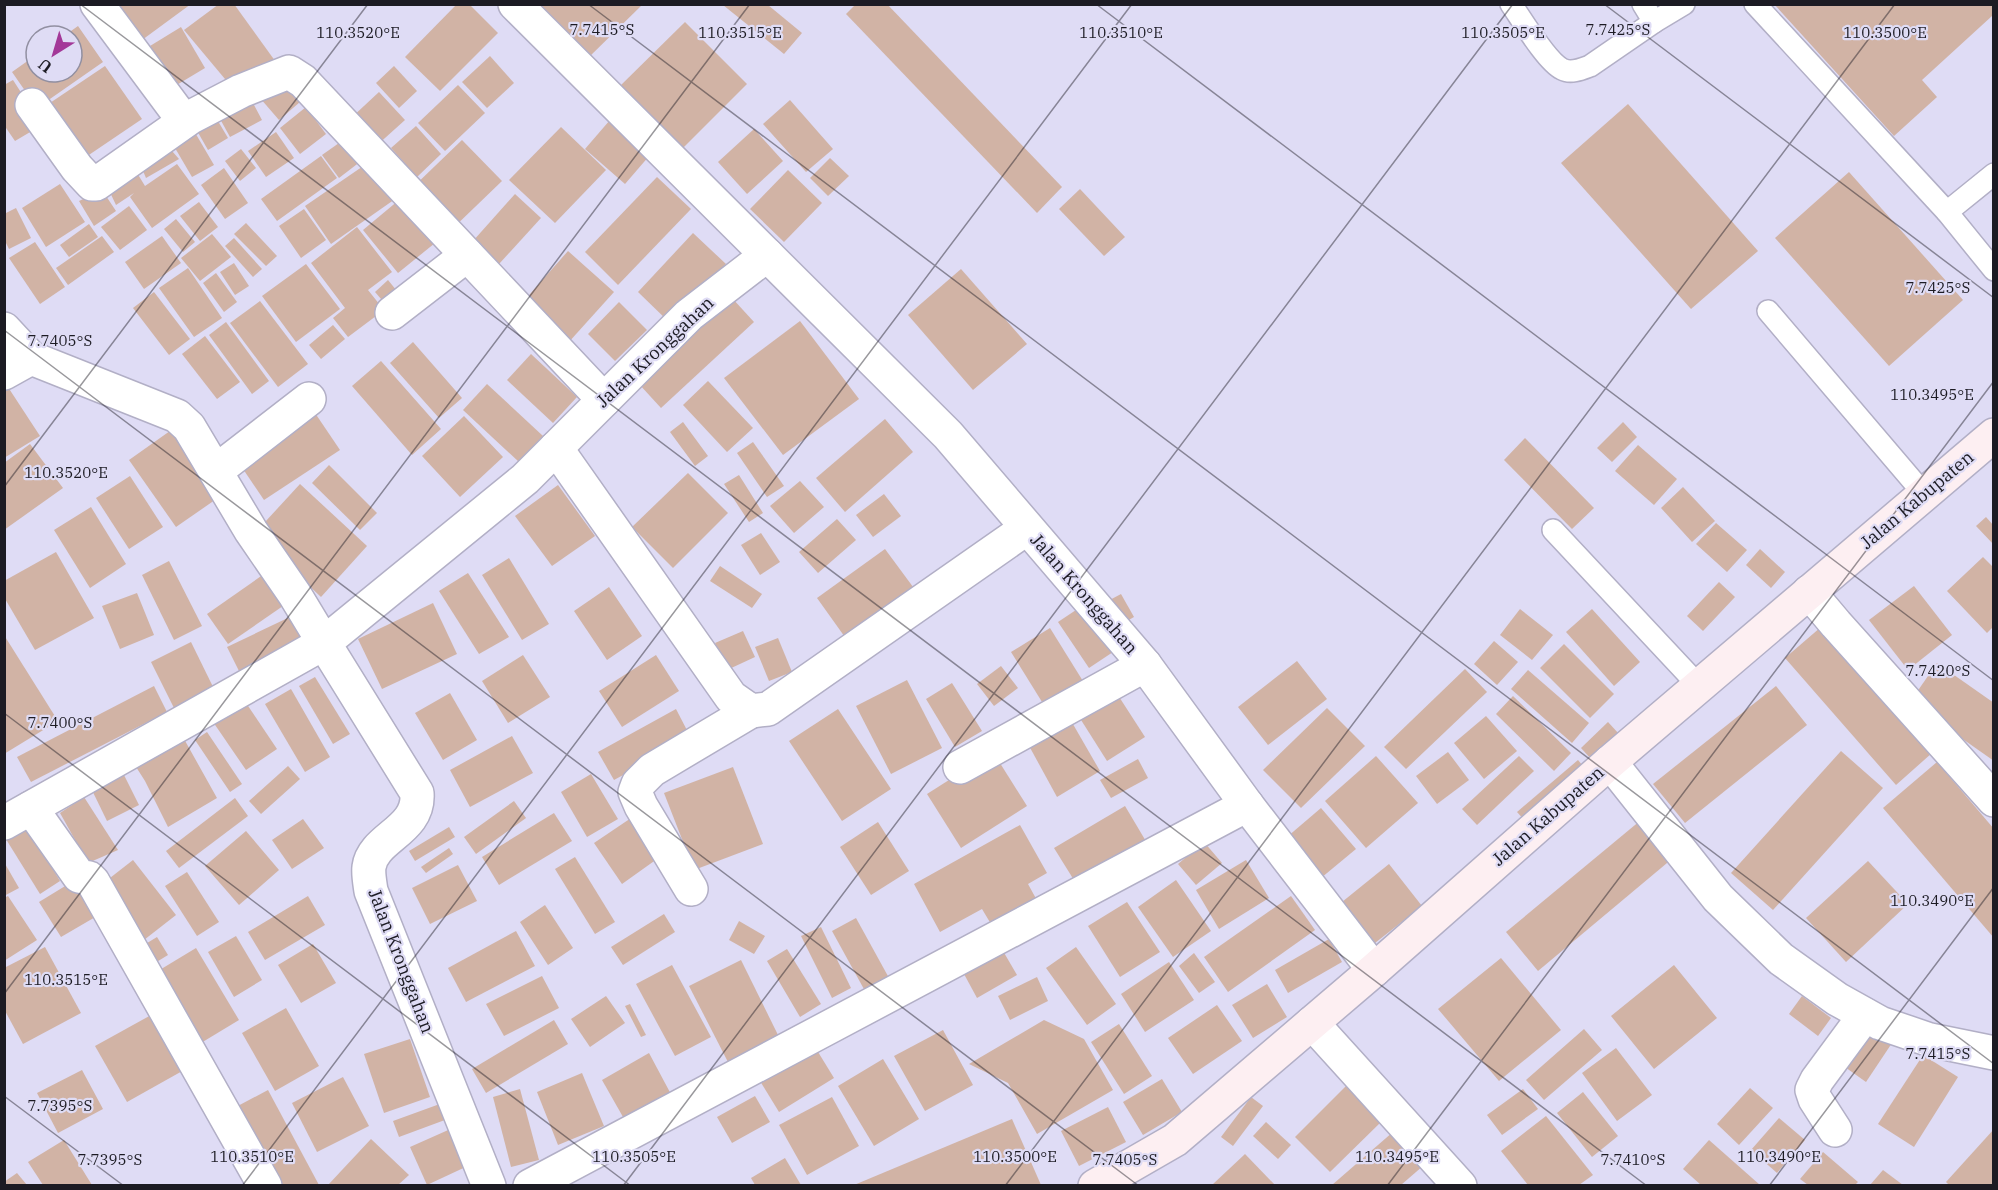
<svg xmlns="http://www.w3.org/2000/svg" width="1998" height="1190" font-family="'IBM Plex Serif',serif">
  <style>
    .building { fill: #d1b3a5 }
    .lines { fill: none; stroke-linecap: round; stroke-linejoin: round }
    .lane-casing { stroke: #b2afc6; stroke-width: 24 }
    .street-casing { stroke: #b2afc6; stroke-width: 36 }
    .secondary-casing { stroke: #b2afc6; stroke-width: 36 }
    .lane { stroke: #fff; stroke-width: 21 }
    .street { stroke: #fff; stroke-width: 33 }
    .secondary { stroke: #fdeff2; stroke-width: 33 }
    .ticks { fill: none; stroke: #1c1b23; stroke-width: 1.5; stroke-opacity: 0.45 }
    .labels { text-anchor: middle; stroke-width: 4.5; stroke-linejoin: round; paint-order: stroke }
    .street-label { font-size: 18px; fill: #1c1b23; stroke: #dfdcf5 }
    .ticks-label { font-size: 15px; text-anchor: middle; fill: #1c1b23; stroke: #dfdcf5; stroke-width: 4.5; stroke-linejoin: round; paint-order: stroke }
  </style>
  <rect width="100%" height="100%" fill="#dfdcf5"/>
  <!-- building -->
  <g class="building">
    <path d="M112,4H191L142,40Z"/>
    <path d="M219,4H234L278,65L230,85L184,30Z"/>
    <path d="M457,4H469L498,33L440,91L405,57Z"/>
    <path d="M527,4H643L584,62Z"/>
    <path d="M856,4H887L1062,187L1037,213L846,14Z"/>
    <path d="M1774,4H1994V18L1992,16L1922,80L1937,97L1894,136Z"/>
    <path d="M723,5H768L802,33L784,54Z"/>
    <path d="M685,22L747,84L680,151L618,88Z"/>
    <path d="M78,26L103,62L37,108L12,72L36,55V72H72V36H64Z"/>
    <path d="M181,27L205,68L175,86L150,46Z"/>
    <path d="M490,56L514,83L487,108L462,82Z"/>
    <path d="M105,66L142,119L77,163L41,109Z"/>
    <path d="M394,66L417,91L399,108L376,83Z"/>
    <path d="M288,74L307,96L279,120L260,98Z"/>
    <path d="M13,80L42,125L15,141L4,125V85Z"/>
    <path d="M458,85L485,113L445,151L418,123Z"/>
    <path d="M246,90L262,120L230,137L214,108Z"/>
    <path d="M379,92L405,120L375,147L350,119Z"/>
    <path d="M790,100L833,149L806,172L763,124Z"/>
    <path d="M1628,104L1758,251L1691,309L1561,163Z"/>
    <path d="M306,107L326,134L300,154L280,128Z"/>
    <path d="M212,111L228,138L208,150L192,122Z"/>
    <path d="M610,120L650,155L625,184L585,149Z"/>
    <path d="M190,124L214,165L192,177L168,136Z"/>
    <path d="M416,126L441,154L417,177L391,148Z"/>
    <path d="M561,127L606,170L555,223L509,180Z"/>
    <path d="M754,129L783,161L747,194L718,162Z"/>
    <path d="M276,132L294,158L266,177L248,151Z"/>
    <path d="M349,136L365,158L339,178L322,155Z"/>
    <path d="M462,140L502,181L448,233L408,192Z"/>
    <path d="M165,143L179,159L146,178L138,159Z"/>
    <path d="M241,149L256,168L240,181L225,161Z"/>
    <path d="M321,156L337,178L277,221L261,199Z"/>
    <path d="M830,158L849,176L828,196L810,178Z"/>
    <path d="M372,160L398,197L331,244L305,206Z"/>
    <path d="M177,164L199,194L152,228L130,197L134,193L116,205L107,186L134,168L145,186Z"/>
    <path d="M224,168L248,203L225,219L201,185Z"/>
    <path d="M788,170L822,203L784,242L750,209Z"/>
    <path d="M1849,172L1963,300L1889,366L1775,238Z"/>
    <path d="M657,177L691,209L618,285L585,252Z"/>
    <path d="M60,184L85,222L46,247L22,208Z"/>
    <path d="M1080,189L1125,237L1104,256L1059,209Z"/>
    <path d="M102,190L116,211L94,226L79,201Z"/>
    <path d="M515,194L541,218L499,264L473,241Z"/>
    <path d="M399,200L435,243L398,273L363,230Z"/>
    <path d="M199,202L218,227L200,241L180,216Z"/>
    <path d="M129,206L147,230L120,250L101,227Z"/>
    <path d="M16,208L31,238L9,249L4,239V214Z"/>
    <path d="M304,209L326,240L301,258L279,226Z"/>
    <path d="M176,219L195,242L183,252L164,229Z"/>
    <path d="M246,223L277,256L266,266L234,234Z"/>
    <path d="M89,224L98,237L69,257L60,245Z"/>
    <path d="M357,227L392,272L368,290L384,310L348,337L333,318L345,308L311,263Z"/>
    <path d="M693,233L726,264L670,323L638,292Z"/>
    <path d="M212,234L231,257L200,281L181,258Z"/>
    <path d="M102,236L114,252L68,285L56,268Z"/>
    <path d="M162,236L181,263L144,289L125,262Z"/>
    <path d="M234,238L262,269L253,277L225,246Z"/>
    <path d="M35,242L65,287L40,304L9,258Z"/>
    <path d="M568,251L614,292L568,343L523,302Z"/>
    <path d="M234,263L249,286L235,295L220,272Z"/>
    <path d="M306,264L340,309L296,342L262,296Z"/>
    <path d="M188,268L222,318L194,337L159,288Z"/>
    <path d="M961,269L1027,344L973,390L908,315Z"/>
    <path d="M216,273L237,302L224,312L203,283Z"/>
    <path d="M388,280L401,296L388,307L375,292Z"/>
    <path d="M154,292L190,339L169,355L133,308Z"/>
    <path d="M732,298L754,322L661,408L639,384Z"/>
    <path d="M260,301L308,364L278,387L230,323Z"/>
    <path d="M619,302L647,330L615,361L588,334Z"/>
    <path d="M800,321L859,399L783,455L724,378Z"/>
    <path d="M226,322L269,381L252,394L209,335Z"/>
    <path d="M333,325L345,339L321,359L309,345Z"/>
    <path d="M205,336L240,382L217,399L182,354Z"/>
    <path d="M413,342L462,398L439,418L390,363Z"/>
    <path d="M531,354L577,397L553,423L507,380Z"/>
    <path d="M381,361L441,429L412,455L352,386Z"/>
    <path d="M4,381L40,436L4,458Z"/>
    <path d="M708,381L753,428L727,452L683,405Z"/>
    <path d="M487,384L543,436L519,462L463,410Z"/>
    <path d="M315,413L340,450L264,500L239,463Z"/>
    <path d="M464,416L503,457L460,497L422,456Z"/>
    <path d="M885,419L913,452L845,512L816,478Z"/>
    <path d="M683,422L708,456L695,466L670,432Z"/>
    <path d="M1623,422L1637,437L1612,462L1597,448Z"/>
    <path d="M177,426L225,493L176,527L129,460Z"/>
    <path d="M1525,438L1594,508L1572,529L1504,460Z"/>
    <path d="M753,442L784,486L767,497L737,453Z"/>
    <path d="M30,444L63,488L4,530V463Z"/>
    <path d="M1638,445L1677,479L1654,505L1615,471Z"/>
    <path d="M329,465L377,513L360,530L312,483Z"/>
    <path d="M688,473L728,513L673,568L632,527Z"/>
    <path d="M739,475L763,513L749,522L724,484Z"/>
    <path d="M130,476L163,527L129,549L96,498Z"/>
    <path d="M800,481L824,507L794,533L770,506Z"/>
    <path d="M300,484L367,546L321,597L254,534Z"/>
    <path d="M558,485L595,536L552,566L515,516Z"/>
    <path d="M1683,487L1715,521L1692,542L1661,508Z"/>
    <path d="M884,494L901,516L873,537L856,515Z"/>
    <path d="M91,507L126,564L90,588L54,530Z"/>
    <path d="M1986,517L1994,526V545L1976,526Z"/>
    <path d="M837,519L856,540L818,573L799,552Z"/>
    <path d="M1716,523L1747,550L1727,572L1696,544Z"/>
    <path d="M761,533L780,562L760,575L741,545Z"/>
    <path d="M885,549L916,591L847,640L817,598Z"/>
    <path d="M1760,549L1785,572L1771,588L1746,565Z"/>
    <path d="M56,552L94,618L35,650L4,597V581Z"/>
    <path d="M1983,557L1994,568V626L1987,633L1947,591Z"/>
    <path d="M509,558L549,624L522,640L482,575Z"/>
    <path d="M169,561L202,626L174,640L142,575Z"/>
    <path d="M720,566L762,594L752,608L710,581Z"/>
    <path d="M274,567L296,597L228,644L207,614Z"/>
    <path d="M468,573L509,637L479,654L439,591Z"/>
    <path d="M1719,582L1735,597L1703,631L1687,616Z"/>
    <path d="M1914,586L1952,635L1908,670L1869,620Z"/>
    <path d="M609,587L642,636L607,660L574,611Z"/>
    <path d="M137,593L154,635L120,649L102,606Z"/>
    <path d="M1121,594L1134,617L1120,625L1106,602Z"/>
    <path d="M433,603L457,654L382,689L358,639Z"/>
    <path d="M1085,604L1116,650L1089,668L1058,622Z"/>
    <path d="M1520,609L1553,635L1532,660L1500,635Z"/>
    <path d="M1592,609L1640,662L1614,686L1566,632Z"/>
    <path d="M294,615L309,646L242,677L227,647Z"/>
    <path d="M1821,627L1932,753L1896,785L1785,658Z"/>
    <path d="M1050,628L1086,686L1047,710L1011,652Z"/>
    <path d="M743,631L755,657L727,670L715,643Z"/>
    <path d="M4,635L58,721L4,754Z"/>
    <path d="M778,638L792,672L769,681L755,647Z"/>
    <path d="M1494,641L1518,662L1497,685L1474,664Z"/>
    <path d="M191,642L217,695L177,714L151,662Z"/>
    <path d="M1564,644L1614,694L1590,718L1540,668Z"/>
    <path d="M523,655L550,697L508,723L482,681Z"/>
    <path d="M656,655L679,691L622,727L599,691Z"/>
    <path d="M1297,661L1327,699L1268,745L1238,707Z"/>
    <path d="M1937,663L1994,703V761L1910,702Z"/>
    <path d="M1001,666L1018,688L994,706L977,684Z"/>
    <path d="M1465,669L1487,692L1406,769L1384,747Z"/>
    <path d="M1528,670L1589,723L1572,743L1511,689Z"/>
    <path d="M315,677L350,734L333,744L299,686Z"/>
    <path d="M907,680L942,748L891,774L856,706Z"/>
    <path d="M952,683L982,731L955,747L926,699Z"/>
    <path d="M154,686L167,712L31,782L17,757Z"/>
    <path d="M1776,686L1807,725L1685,823L1653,784Z"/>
    <path d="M291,689L330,757L305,772L265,704Z"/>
    <path d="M1114,689L1145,737L1107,761L1076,712Z"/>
    <path d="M450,693L477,740L443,760L415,713Z"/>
    <path d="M1513,696L1571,753L1554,771L1496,714Z"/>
    <path d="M242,697L277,749L246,770L211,719Z"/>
    <path d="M1327,708L1365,746L1301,808L1263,770Z"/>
    <path d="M676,709L691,738L614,780L598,752Z"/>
    <path d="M838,709L891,789L842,821L789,741Z"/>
    <path d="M1486,716L1517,751L1484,779L1454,743Z"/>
    <path d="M1070,719L1100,771L1057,797L1028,744Z"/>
    <path d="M1608,722L1619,734L1592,760L1581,748Z"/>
    <path d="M179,730L217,798L168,827L145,781L131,759Z"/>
    <path d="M207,732L242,784L230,792L195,740Z"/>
    <path d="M512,736L533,773L470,807L450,770Z"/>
    <path d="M1841,751L1883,788L1773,910L1731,873Z"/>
    <path d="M993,752L1027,806L961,848L927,794Z"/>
    <path d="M1448,752L1469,780L1437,804L1416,776Z"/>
    <path d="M1376,756L1418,803L1366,848L1325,801Z"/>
    <path d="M1519,756L1534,771L1477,825L1462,809Z"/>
    <path d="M1138,759L1148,778L1111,798L1100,780Z"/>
    <path d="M1578,760L1587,771L1526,822L1517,812Z"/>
    <path d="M1937,762L1994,829V938L1883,808Z"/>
    <path d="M288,766L300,779L261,814L249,801Z"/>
    <path d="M120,767L139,805L107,821L88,782Z"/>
    <path d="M733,767L763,844L694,870L664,793Z"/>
    <path d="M591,774L618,819L587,837L561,792Z"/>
    <path d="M84,797L118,850L88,863L60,813Z"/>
    <path d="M235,798L248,816L179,868L166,851Z"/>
    <path d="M514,801L526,818L476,854L464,837Z"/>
    <path d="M1125,806L1147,843L1077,885L1054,848Z"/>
    <path d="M1321,808L1356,849L1321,878L1287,837Z"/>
    <path d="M554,813L572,841L499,885L482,857Z"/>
    <path d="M637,814L664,854L622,884L594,843Z"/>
    <path d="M23,819L60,881L40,894L4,836Z"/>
    <path d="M303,819L324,848L292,869L272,840Z"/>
    <path d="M1641,820L1673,858L1538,971L1506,932Z"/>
    <path d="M878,822L909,871L871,895L840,847Z"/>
    <path d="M1020,825L1047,873L1028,884L1039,904L994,929L982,909L940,932L914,884Z"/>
    <path d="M449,827L455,837L415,861L409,851Z"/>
    <path d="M246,831L279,870L239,905L205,866Z"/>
    <path d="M1204,842L1222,863L1196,885L1178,864Z"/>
    <path d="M449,848L453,854L426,873L421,867Z"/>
    <path d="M575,857L615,922L595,934L555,869Z"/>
    <path d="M133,860L176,915L144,940L101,885Z"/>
    <path d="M1246,860L1269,898L1219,929L1196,890Z"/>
    <path d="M1868,861L1908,904L1846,962L1806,918Z"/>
    <path d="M4,862L19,888L4,896Z"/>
    <path d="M1389,864L1422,906L1375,943L1342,902Z"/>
    <path d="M458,865L477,901L430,924L412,888Z"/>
    <path d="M187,872L219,922L197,936L165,886Z"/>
    <path d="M75,880L97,916L61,937L39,902Z"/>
    <path d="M1176,880L1211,931L1173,957L1138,907Z"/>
    <path d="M8,896L37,940L4,961V898Z"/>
    <path d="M308,896L325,925L265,960L248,932Z"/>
    <path d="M1291,896L1315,930L1228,992L1204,957Z"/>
    <path d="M1127,902L1160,952L1120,977L1088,926Z"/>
    <path d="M545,905L573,948L548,965L520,922Z"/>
    <path d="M664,914L675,932L623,965L611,947Z"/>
    <path d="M856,918L889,978L865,991L832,931Z"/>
    <path d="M739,921L765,936L754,954L729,940Z"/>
    <path d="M821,927L851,988L832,998L801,936Z"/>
    <path d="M516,931L535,966L466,1002L448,968Z"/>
    <path d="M236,936L262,980L234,997L208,952Z"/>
    <path d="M157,937L168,955L145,969L134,951Z"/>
    <path d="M1329,939L1342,962L1288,993L1275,970Z"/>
    <path d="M313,944L336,983L301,1003L278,965Z"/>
    <path d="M45,947L81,1013L23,1044L4,1009V968Z"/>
    <path d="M1076,947L1116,1004L1087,1025L1046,968Z"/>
    <path d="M196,948L239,1020L196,1046L153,974Z"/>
    <path d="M787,949L821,1004L800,1017L767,961Z"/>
    <path d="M1003,951L1017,975L977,998L964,974Z"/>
    <path d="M1194,953L1215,982L1199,993L1179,966Z"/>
    <path d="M1501,958L1561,1030L1499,1081L1438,1009Z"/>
    <path d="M741,960L780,1039L729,1064L689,986Z"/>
    <path d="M1169,962L1194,1000L1145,1032L1121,994Z"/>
    <path d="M672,965L711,1037L675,1056L636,984Z"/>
    <path d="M1674,965L1717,1018L1654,1069L1611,1016Z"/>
    <path d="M542,976L559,1008L504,1036L486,1004Z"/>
    <path d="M1037,977L1048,1001L1010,1020L998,996Z"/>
    <path d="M1267,984L1287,1017L1253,1038L1232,1005Z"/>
    <path d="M606,996L625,1023L590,1047L571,1019Z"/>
    <path d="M1802,996L1831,1018L1818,1036L1789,1014Z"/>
    <path d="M630,1004L646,1035L641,1037L625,1006Z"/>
    <path d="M1217,1005L1242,1041L1193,1074L1168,1038Z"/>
    <path d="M286,1008L319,1066L275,1091L242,1033Z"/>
    <path d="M162,1009L193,1065L127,1102L95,1046Z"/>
    <path d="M554,1020L568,1044L486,1093L472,1069Z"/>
    <path d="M1044,1020L1084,1039L1113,1090L1037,1134L1008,1083L969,1064Z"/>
    <path d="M1862,1021L1892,1043L1866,1082L1835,1060Z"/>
    <path d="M1119,1024L1152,1076L1124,1094L1091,1042Z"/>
    <path d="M1584,1029L1602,1050L1544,1100L1526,1080Z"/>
    <path d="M943,1030L973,1085L925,1111L894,1056Z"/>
    <path d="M410,1039L430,1097L384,1113L364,1054Z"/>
    <path d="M815,1047L834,1078L779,1112L760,1081Z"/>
    <path d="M1616,1048L1652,1095L1617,1121L1582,1073Z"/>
    <path d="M649,1053L673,1098L627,1124L602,1080Z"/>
    <path d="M1923,1055L1958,1077L1914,1147L1878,1124Z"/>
    <path d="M883,1059L919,1119L874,1146L838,1086Z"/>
    <path d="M82,1070L103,1109L58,1133L37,1093Z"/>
    <path d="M582,1073L604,1126L558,1145L537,1092Z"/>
    <path d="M343,1077L369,1126L317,1152L292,1103Z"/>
    <path d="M1162,1079L1182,1112L1143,1135L1123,1102Z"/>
    <path d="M1347,1085L1382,1121L1330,1172L1295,1137Z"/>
    <path d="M1750,1088L1773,1108L1739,1145L1717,1124Z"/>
    <path d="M520,1089L539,1160L511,1167L493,1097Z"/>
    <path d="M1523,1089L1538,1109L1502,1135L1487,1115Z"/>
    <path d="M268,1090L319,1185H276L234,1108Z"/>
    <path d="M1583,1092L1618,1136L1592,1157L1557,1113Z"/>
    <path d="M755,1096L770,1122L732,1143L717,1117Z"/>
    <path d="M832,1097L859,1146L807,1175L779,1125Z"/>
    <path d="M1251,1097L1263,1106L1233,1146L1221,1137Z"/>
    <path d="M448,1101L453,1117L399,1137L393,1121Z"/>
    <path d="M1108,1107L1126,1142L1079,1166L1061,1131Z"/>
    <path d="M1546,1116L1593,1175L1579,1185H1528L1501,1151Z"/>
    <path d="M1779,1118L1805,1140L1777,1173L1751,1150Z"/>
    <path d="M1012,1119L1041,1185H854Z"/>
    <path d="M1266,1122L1291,1145L1278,1159L1253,1136Z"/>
    <path d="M1401,1125L1431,1159L1401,1185H1332Z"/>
    <path d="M455,1127L472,1164L427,1185L410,1147Z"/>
    <path d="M1994,1129V1185H1949L1946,1182Z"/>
    <path d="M371,1139L409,1175L398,1185H328Z"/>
    <path d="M64,1140L92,1185H43L28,1162Z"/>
    <path d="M1709,1140L1760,1185H1701L1683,1169Z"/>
    <path d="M1823,1152L1858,1182L1855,1185H1808L1800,1179Z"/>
    <path d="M1245,1154L1275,1185H1212Z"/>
    <path d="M785,1158L801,1185H755L751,1178Z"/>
    <path d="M1883,1170L1903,1185H1870Z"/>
    <path d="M17,1173L27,1185H4V1182Z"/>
  </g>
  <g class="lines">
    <defs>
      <g id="lane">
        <path d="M1511,4C1522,20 1547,62 1562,69C1571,74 1582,69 1590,66L1654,22L1643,4"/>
        <path d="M1755,4L1947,212L1994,270"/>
        <path d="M1654,22L1684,4"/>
        <path d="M1947,212L1994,174"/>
        <path d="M1768,311L1924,494"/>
        <path d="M1553,530L1699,686"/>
      </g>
      <g id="street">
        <path d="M97,4L184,121"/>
        <path d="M515,4L767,255"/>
        <path d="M32,105L77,168L92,184H96L191,117L241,91L289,72L303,81L604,400"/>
        <path d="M392,313L467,255"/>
        <path d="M4,329L31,358L177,416L189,427L251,531L295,595L324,643L4,823"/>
        <path d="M4,373L31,358"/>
        <path d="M556,448L731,697L751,711L768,709L1027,528"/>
        <path d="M216,471L309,399"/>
        <path d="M1809,592L1836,624L1994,800"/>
        <path d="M1610,762L1718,898L1781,959L1837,999L1880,1023L1930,1040L1994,1053"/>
        <path d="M960,767L1145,665"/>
        <path d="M31,808L79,876L89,878L93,882L265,1186"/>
        <path d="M691,889L641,806L635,792L638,784L652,770L751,711"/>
        <path d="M1312,1023L1460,1186"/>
        <path d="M1835,1130L1815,1099L1812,1090L1817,1080L1865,1015"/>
        <path d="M489,1186L371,891C370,884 368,874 369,867C373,837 420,831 417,793L324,643L525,479L689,315L767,255L948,435L1145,665L1247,805L1374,970"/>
        <path d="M530,1186L1247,805"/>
      </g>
      <path id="secondary" d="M1095,1186L1175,1140L1374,970L1610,762L1994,435"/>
    </defs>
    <!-- lane casing -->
    <use href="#lane" class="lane-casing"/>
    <!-- street casing -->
    <use href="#street" class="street-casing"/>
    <!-- secondary casing -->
    <use href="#secondary" class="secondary-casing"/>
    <!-- lane -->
    <use href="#lane" class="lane"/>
    <!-- street -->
    <use href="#street" class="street"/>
    <!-- secondary -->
    <use href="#secondary" class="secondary"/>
  </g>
  <!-- ticks -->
  <path class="ticks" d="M80,4L1647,1186M588,4L1994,1064M1096,4L1994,681M1604,4L1994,298M4,330L1139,1186M4,487L368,4M4,713L631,1186M4,994L750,4M4,1096L124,1186M242,1186L1132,4M623,1186L1513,4M1005,1186L1895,4M1387,1186L1994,381M1769,1186L1994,887"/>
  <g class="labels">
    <!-- street labels -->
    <g class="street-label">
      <text transform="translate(655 352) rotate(-43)" y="6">Jalan Kronggahan</text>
      <text transform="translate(1917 500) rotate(-40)" y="6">Jalan Kabupaten</text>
      <text transform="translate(1084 594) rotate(49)" y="6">Jalan Kronggahan</text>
      <text transform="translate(1548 816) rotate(-41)" y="6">Jalan Kabupaten</text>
      <text transform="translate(401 961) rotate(69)" y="6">Jalan Kronggahan</text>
    </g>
  </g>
  <g class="ticks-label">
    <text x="602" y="35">7.7415°S</text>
    <text x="1618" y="35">7.7425°S</text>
    <text x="358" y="38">110.3520°E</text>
    <text x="740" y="38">110.3515°E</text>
    <text x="1121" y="38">110.3510°E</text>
    <text x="1503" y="38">110.3505°E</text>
    <text x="1885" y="38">110.3500°E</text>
    <text x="1938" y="293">7.7425°S</text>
    <text x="60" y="346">7.7405°S</text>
    <text x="1932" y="400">110.3495°E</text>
    <text x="66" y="478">110.3520°E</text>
    <text x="1938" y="676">7.7420°S</text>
    <text x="60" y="728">7.7400°S</text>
    <text x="1932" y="906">110.3490°E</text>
    <text x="66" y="985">110.3515°E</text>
    <text x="1938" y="1059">7.7415°S</text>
    <text x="60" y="1111">7.7395°S</text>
    <text x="252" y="1162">110.3510°E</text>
    <text x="634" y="1162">110.3505°E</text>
    <text x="1015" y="1162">110.3500°E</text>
    <text x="1397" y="1162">110.3495°E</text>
    <text x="1779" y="1162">110.3490°E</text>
    <text x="110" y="1165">7.7395°S</text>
    <text x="1125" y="1165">7.7405°S</text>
    <text x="1633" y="1165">7.7410°S</text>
  </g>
  <!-- border -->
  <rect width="1998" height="1190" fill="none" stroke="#1c1b23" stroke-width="12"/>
  <!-- north arrow -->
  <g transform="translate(54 54) rotate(217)"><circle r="28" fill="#dfdcf5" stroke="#918fa1" stroke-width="1.5"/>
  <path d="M0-4.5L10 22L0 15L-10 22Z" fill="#a33898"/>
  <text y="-9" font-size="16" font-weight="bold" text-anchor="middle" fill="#1c1b23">U</text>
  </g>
</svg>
